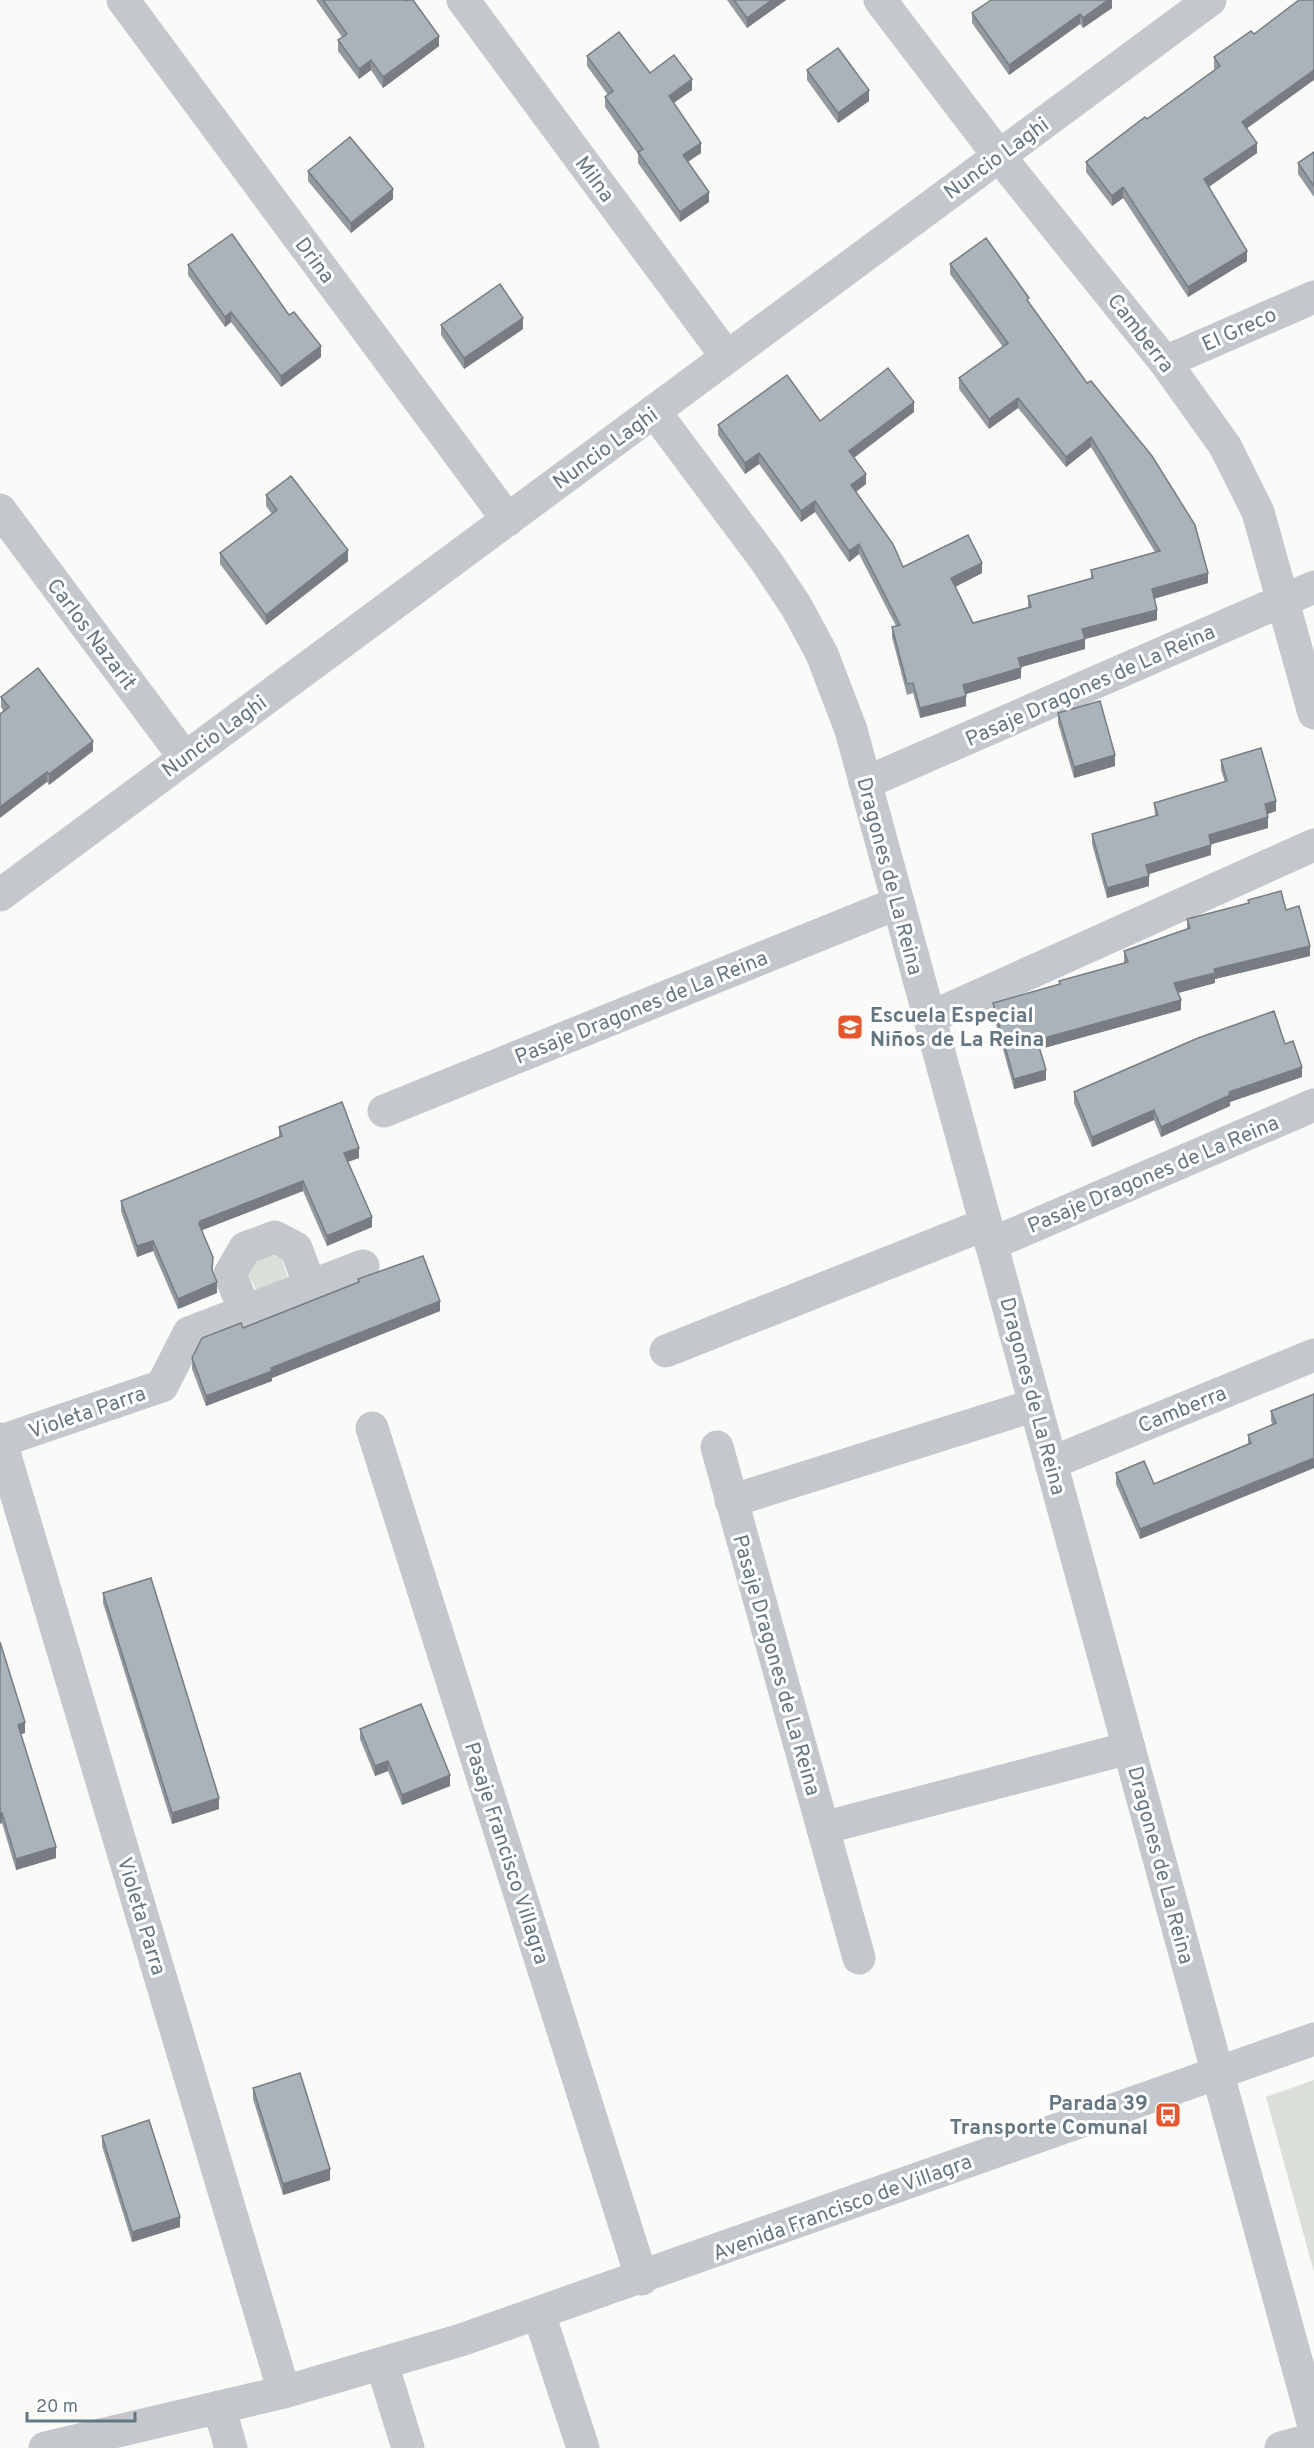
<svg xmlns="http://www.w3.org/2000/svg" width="1314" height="2448" font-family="Overpass,sans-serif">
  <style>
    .green { fill: #dadfd7 }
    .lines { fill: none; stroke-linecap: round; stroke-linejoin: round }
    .minor { stroke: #c3c8cc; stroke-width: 33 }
    .wall { fill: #929a9f }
    .shaded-wall { fill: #777d82 }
    .building { fill: #aab3b9; stroke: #777d82; stroke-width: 1.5 }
    .labels { text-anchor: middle; stroke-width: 6; stroke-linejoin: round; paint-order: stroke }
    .street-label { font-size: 21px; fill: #657683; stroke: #fff }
    .poi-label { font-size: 21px; font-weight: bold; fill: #657683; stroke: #fff; text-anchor: start }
  </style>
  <rect width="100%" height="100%" fill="#fafaf8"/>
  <!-- green -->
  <g class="green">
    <path d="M270,1254L282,1259L288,1278L257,1291L248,1274L252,1262Z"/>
    <path d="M1314,2080V2272L1266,2097Z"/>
  </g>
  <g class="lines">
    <!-- minor -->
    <g class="minor">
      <path d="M123,0L508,520"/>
      <path d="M463,0L727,357"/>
      <path d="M880,0L999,156L1165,362L1225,446L1258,512L1314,713"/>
      <path d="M1165,362L1314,297"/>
      <path d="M654,411L766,561L796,606L822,654L851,730L1314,2426"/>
      <path d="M0,510L185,758"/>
      <path d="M865,783L1314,587"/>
      <path d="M0,895L1210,0"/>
      <path d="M929,1018L1314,845"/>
      <path d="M384,1111L898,903"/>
      <path d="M991,1244L1314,1105"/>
      <path d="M245,1311L230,1274L245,1248L275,1237L296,1248L310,1286"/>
      <path d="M666,1351L986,1224"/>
      <path d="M372,1428L642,2279"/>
      <path d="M0,1439L284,2392"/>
      <path d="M1,1441L162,1386L189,1333L363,1266"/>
      <path d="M717,1447L859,1958"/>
      <path d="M1051,1463L1314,1355"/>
      <path d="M731,1501L1035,1405"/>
      <path d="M823,1828L1129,1748"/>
      <path d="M539,2314L583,2448"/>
      <path d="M382,2364L408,2448"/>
      <path d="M219,2407L231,2448"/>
      <path d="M45,2448L284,2392L461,2340L1314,2039"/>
      <path d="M1281,2448L1314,2439"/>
    </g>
  </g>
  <!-- wall -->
  <g class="wall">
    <path d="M316,0H406L439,46L383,88L371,70L359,79L338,51V40L342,37Z"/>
    <path d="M727,0H786L747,28Z"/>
    <path d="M1112,0V8L1083,28L1080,24L1009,75L972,23V13Z"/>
    <path d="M1251,31L1246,129L1257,153L1209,187L1247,261L1188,297L1123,198L1112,206L1086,172V162L1215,70L1214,68V57Z"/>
    <path d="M587,56L650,73L692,90L674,103L701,153L688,162L709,202L680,222L638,163V154L605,107V97L608,95L587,66Z"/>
    <path d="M807,70L869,101L838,123L807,80Z"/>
    <path d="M1314,152V197L1298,174V163Z"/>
    <path d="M308,171L393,199L351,233L308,181Z"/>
    <path d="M950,264L1029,304L1208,583L1154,599L1157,620L1085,639V649L1021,667V678L965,694L966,706L920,718L913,693L907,695L892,637V627L896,626L859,554L849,562L815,512L801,522L759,464L745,474L718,435V425L820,421L914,412L854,458L866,484L856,492L903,567L982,573L955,587L973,623L1028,607V596L1091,578V570L1155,552L1091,447L1066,467L1018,408L989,429L959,389V378L1003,347L950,274Z"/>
    <path d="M188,265L289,315L321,357L281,387L231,322L225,327L188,275Z"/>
    <path d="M441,325L523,329L464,369L441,335Z"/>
    <path d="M266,495L348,561L266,625L220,564V553L272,514L266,506Z"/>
    <path d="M1,697L93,751L49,785L1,707Z"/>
    <path d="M1058,713L1115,766L1074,778L1058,723Z"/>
    <path d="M1221,760L1276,811L1267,814L1268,828L1211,844V855L1148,874L1149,886L1107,898L1092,844V834L1155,816L1154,803L1225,782L1221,770Z"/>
    <path d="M1248,900L1286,910L1310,956L1215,979V983L1178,993L1181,1010L1040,1049L1046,1080L1014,1089L993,1013V1003L1059,984V981L1124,963V951L1187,929V919L1248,904Z"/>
    <path d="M1285,1044L1302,1077L1230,1102V1106L1161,1137L1154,1120L1092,1147L1074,1103V1092Z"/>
    <path d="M279,1127L359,1158L348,1162L372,1227L327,1246L303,1191L202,1230L213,1271L217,1293L178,1309L153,1251L137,1257L121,1211V1201L279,1137Z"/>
    <path d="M358,1279L440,1311L272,1378V1381L206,1406L192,1369V1358L243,1328L358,1282Z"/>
    <path d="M1314,1394V1468L1140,1539L1116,1484V1473L1154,1484L1248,1444V1435L1273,1425L1271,1421V1411Z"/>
    <path d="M103,1593L219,1809L172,1824L103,1603Z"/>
    <path d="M0,1642L25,1733L21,1734L56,1858L16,1870L2,1823Z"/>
    <path d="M360,1729L450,1786L402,1805L388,1771L375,1776L360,1739Z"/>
    <path d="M253,2088L330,2180L283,2195L253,2099Z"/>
    <path d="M102,2136L180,2227L132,2242L102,2146Z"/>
  </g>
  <!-- shaded-wall -->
  <g class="shaded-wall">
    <path d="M772,0H786L747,28V18Z"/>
    <path d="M1108,0H1112V8L1083,28V18Z"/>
    <path d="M1080,14V24L1009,75V65Z"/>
    <path d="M439,36V46L383,88V77Z"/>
    <path d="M371,60V70L359,79V69Z"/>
    <path d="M1314,70V80L1242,132V122Z"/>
    <path d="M692,79V90L669,106V96Z"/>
    <path d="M869,90V101L838,123V113Z"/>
    <path d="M701,143V153L683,165V155Z"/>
    <path d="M1257,143V153L1204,190V179Z"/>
    <path d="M1123,187V198L1112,206V196Z"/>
    <path d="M393,189V199L351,233V223Z"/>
    <path d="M709,192V202L680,222V212Z"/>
    <path d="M1247,251V261L1188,297V287Z"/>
    <path d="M231,312V322L225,327V317Z"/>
    <path d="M523,318V329L464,369V358Z"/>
    <path d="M321,346V357L281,387V376Z"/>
    <path d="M1018,398V408L989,429V419Z"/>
    <path d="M914,402V412L849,461V451Z"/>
    <path d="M1091,437V447L1066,467V457Z"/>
    <path d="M759,453V464L745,474V463Z"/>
    <path d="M866,474V484L851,495V485Z"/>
    <path d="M815,501V512L801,522V511Z"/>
    <path d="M859,544V554L849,562V551Z"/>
    <path d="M348,550V561L266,625V615Z"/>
    <path d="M982,563V573L951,589V578Z"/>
    <path d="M1208,573V583L1152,599V589Z"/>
    <path d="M1157,610V620L1085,639V649L1018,668V658L1082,629Z"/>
    <path d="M1021,668V678L963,695V685Z"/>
    <path d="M966,696V706L920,718V708Z"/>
    <path d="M93,741V751L49,785V774Z"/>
    <path d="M1115,755V766L1074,778V767Z"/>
    <path d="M47,772V782L0,818V807Z"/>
    <path d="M1276,801V811L1265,815V804Z"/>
    <path d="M1268,817V828L1209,845V835Z"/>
    <path d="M1211,845V855L1146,875V865Z"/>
    <path d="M1149,876V886L1107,898V888Z"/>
    <path d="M1310,946V956L1215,979V983L1174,994V983L1214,969Z"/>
    <path d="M1181,1000V1010L1037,1050V1040Z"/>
    <path d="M1302,1067V1077L1230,1102V1106L1161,1137V1127L1229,1092Z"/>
    <path d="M1046,1070V1080L1014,1089V1079Z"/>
    <path d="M1154,1110V1120L1092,1147V1137Z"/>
    <path d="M359,1148V1158L344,1163V1153Z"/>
    <path d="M303,1181V1191L200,1231L199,1224L200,1221Z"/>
    <path d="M372,1217V1227L327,1246V1236Z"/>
    <path d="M153,1241V1251L137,1257V1246Z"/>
    <path d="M217,1282V1293L178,1309V1299Z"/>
    <path d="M440,1301V1311L272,1378V1381L206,1406V1396L271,1368Z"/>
    <path d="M1314,1458V1468L1140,1539V1529Z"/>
    <path d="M25,1722V1733L18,1735V1725Z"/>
    <path d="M388,1761V1771L375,1776V1766Z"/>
    <path d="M450,1775V1786L402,1805V1795Z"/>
    <path d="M219,1798V1809L172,1824V1813Z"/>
    <path d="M0,1813H2V1823L0,1824Z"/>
    <path d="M56,1847V1858L16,1870V1859Z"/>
    <path d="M330,2169V2180L283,2195V2184Z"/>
    <path d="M180,2217V2227L132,2242V2232Z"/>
  </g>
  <!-- building -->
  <g class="building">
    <path d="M323,0H406V1L408,0H413L439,36L383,77L371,60L359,69L338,40L347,34Z"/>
    <path d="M734,0H772L747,18Z"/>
    <path d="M991,0H1108L1083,18L1080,14L1009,65L972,13Z"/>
    <path d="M1299,0H1314V70L1242,122L1257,143L1204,179L1247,251L1188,287L1123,187L1112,196L1086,162L1145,117L1147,119L1220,66L1214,57L1251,31L1254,34Z"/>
    <path d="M619,32L650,73L674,55L692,79L669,96L701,143L683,155L709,192L680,212L638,152L643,149L605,97L613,91L587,56Z"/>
    <path d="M838,48L869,90L838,113L807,70Z"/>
    <path d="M350,137L393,189L351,223L308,171Z"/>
    <path d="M1314,152V186L1298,163Z"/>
    <path d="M232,234L289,315L294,312L321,346L281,376L231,312L225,317L188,265Z"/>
    <path d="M986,238L1029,298L1027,300L1087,383L1091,381L1152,456L1195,525L1208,573L1152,589L1157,610L1082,629L1085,639L1018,658L1021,668L963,685L966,696L920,708L913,683L907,684L892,627L900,625L859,544L849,551L815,501L801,511L759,453L745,463L718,425L787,375L820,421L888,368L914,402L849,451L866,474L851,485L893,544L903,567L968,535L982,563L951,578L973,623L1031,607L1028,596L1093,578L1091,570L1160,551L1091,437L1066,457L1018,398L989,419L959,378L1008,343L950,264Z"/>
    <path d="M500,284L523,318L464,358L441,325Z"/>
    <path d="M291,476L348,550L266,615L220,553L277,510L266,495Z"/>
    <path d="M38,668L93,741L49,774L47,772L0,807V714L9,707L1,697Z"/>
    <path d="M1100,701L1115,755L1074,767L1058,713Z"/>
    <path d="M1261,748L1276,801L1265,804L1268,817L1209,835L1211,845L1146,865L1149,876L1107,888L1092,834L1158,815L1154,803L1227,781L1221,760Z"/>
    <path d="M1281,891L1286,910L1299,906L1310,946L1214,969L1215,973L1174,983L1181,1000L1037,1040L1046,1070L1014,1079L993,1003L1060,984L1059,981L1128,962L1124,951L1190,928L1187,919L1249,903L1248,900Z"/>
    <path d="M1274,1011L1285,1044L1293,1041L1302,1067L1229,1092L1230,1095L1161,1127L1154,1110L1092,1137L1074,1092L1198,1038Z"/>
    <path d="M342,1102L359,1148L344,1153L372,1217L327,1236L303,1181L200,1221L199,1224L213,1257L212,1270L217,1282L178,1299L153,1241L137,1246L121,1201L282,1136L279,1127Z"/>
    <path d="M423,1256L440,1301L271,1368L272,1371L206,1396L192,1358L202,1338L241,1323L243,1328L359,1282L358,1279Z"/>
    <path d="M1314,1394V1458L1140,1529L1116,1473L1144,1461L1154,1484L1251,1443L1248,1435L1276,1423L1271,1411Z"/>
    <path d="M151,1578L219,1798L172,1813L103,1593Z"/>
    <path d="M0,1642L25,1722L18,1725L56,1847L16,1859L2,1813H0Z"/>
    <path d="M421,1704L450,1775L402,1795L388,1761L375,1766L360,1729Z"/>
    <path d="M300,2073L330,2169L283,2184L253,2088Z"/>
    <path d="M149,2120L180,2217L132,2232L102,2136Z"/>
  </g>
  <!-- icons -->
  <defs>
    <symbol id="school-square" viewBox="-11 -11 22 22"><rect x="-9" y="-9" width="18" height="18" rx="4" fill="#e4572e" stroke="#fff"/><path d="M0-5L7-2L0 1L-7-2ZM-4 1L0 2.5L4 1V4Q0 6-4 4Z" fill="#fff"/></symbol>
    <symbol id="bus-square" viewBox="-11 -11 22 22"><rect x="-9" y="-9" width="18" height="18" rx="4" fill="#e4572e" stroke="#fff"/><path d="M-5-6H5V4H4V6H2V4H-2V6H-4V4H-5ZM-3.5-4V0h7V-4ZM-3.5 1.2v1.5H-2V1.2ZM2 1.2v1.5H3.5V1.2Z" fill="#fff"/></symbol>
  </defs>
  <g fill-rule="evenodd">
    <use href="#school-square" x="835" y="1012" width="30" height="30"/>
    <use href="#bus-square" x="1153" y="2100" width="30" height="30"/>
  </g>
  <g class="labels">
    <!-- street labels -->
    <g class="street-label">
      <text transform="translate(996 158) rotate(-36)" y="7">Nuncio Laghi</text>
      <text transform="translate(595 179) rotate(54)" y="7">Milna</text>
      <text transform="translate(315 260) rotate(53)" y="7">Drina</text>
      <text transform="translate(1239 329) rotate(-24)" y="7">El Greco</text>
      <text transform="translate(1141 333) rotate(52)" y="7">Camberra</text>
      <text transform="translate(605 448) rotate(-36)" y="7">Nuncio Laghi</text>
      <text transform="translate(92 634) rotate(53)" y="7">Carlos Nazarit</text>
      <text transform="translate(1090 685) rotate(-24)" y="7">Pasaje Dragones de La Reina</text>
      <text transform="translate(214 736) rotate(-36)" y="7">Nuncio Laghi</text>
      <text transform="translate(890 876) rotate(75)" y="7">Dragones de La Reina</text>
      <text transform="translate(641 1007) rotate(-22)" y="7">Pasaje Dragones de La Reina</text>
      <text transform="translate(1153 1174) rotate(-23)" y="7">Pasaje Dragones de La Reina</text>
      <text transform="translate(1033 1396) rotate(75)" y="7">Dragones de La Reina</text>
      <text transform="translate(1182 1409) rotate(-22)" y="7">Camberra</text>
      <text transform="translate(87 1412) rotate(-19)" y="7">Violeta Parra</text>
      <text transform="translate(777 1665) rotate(74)" y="7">Pasaje Dragones de La Reina</text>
      <text transform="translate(507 1853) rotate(72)" y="7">Pasaje Francisco Villagra</text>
      <text transform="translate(1161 1865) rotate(75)" y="7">Dragones de La Reina</text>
      <text transform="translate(142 1916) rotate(73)" y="7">Violeta Parra</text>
      <text transform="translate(842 2207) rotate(-20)" y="7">Avenida Francisco de Villagra</text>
    </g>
    <!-- poi labels -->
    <g class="poi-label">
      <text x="870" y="1022">Escuela Especial<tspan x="870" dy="24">Niños de La Reina</tspan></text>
      <text x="1148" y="2110" text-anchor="end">Parada 39<tspan x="1148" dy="24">Transporte Comunal</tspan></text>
    </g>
  </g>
  <!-- scale -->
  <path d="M27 2412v9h108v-9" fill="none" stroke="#657683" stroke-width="3"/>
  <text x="36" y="2412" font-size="18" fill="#657683" stroke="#ffffff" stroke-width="4.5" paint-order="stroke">20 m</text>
</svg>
